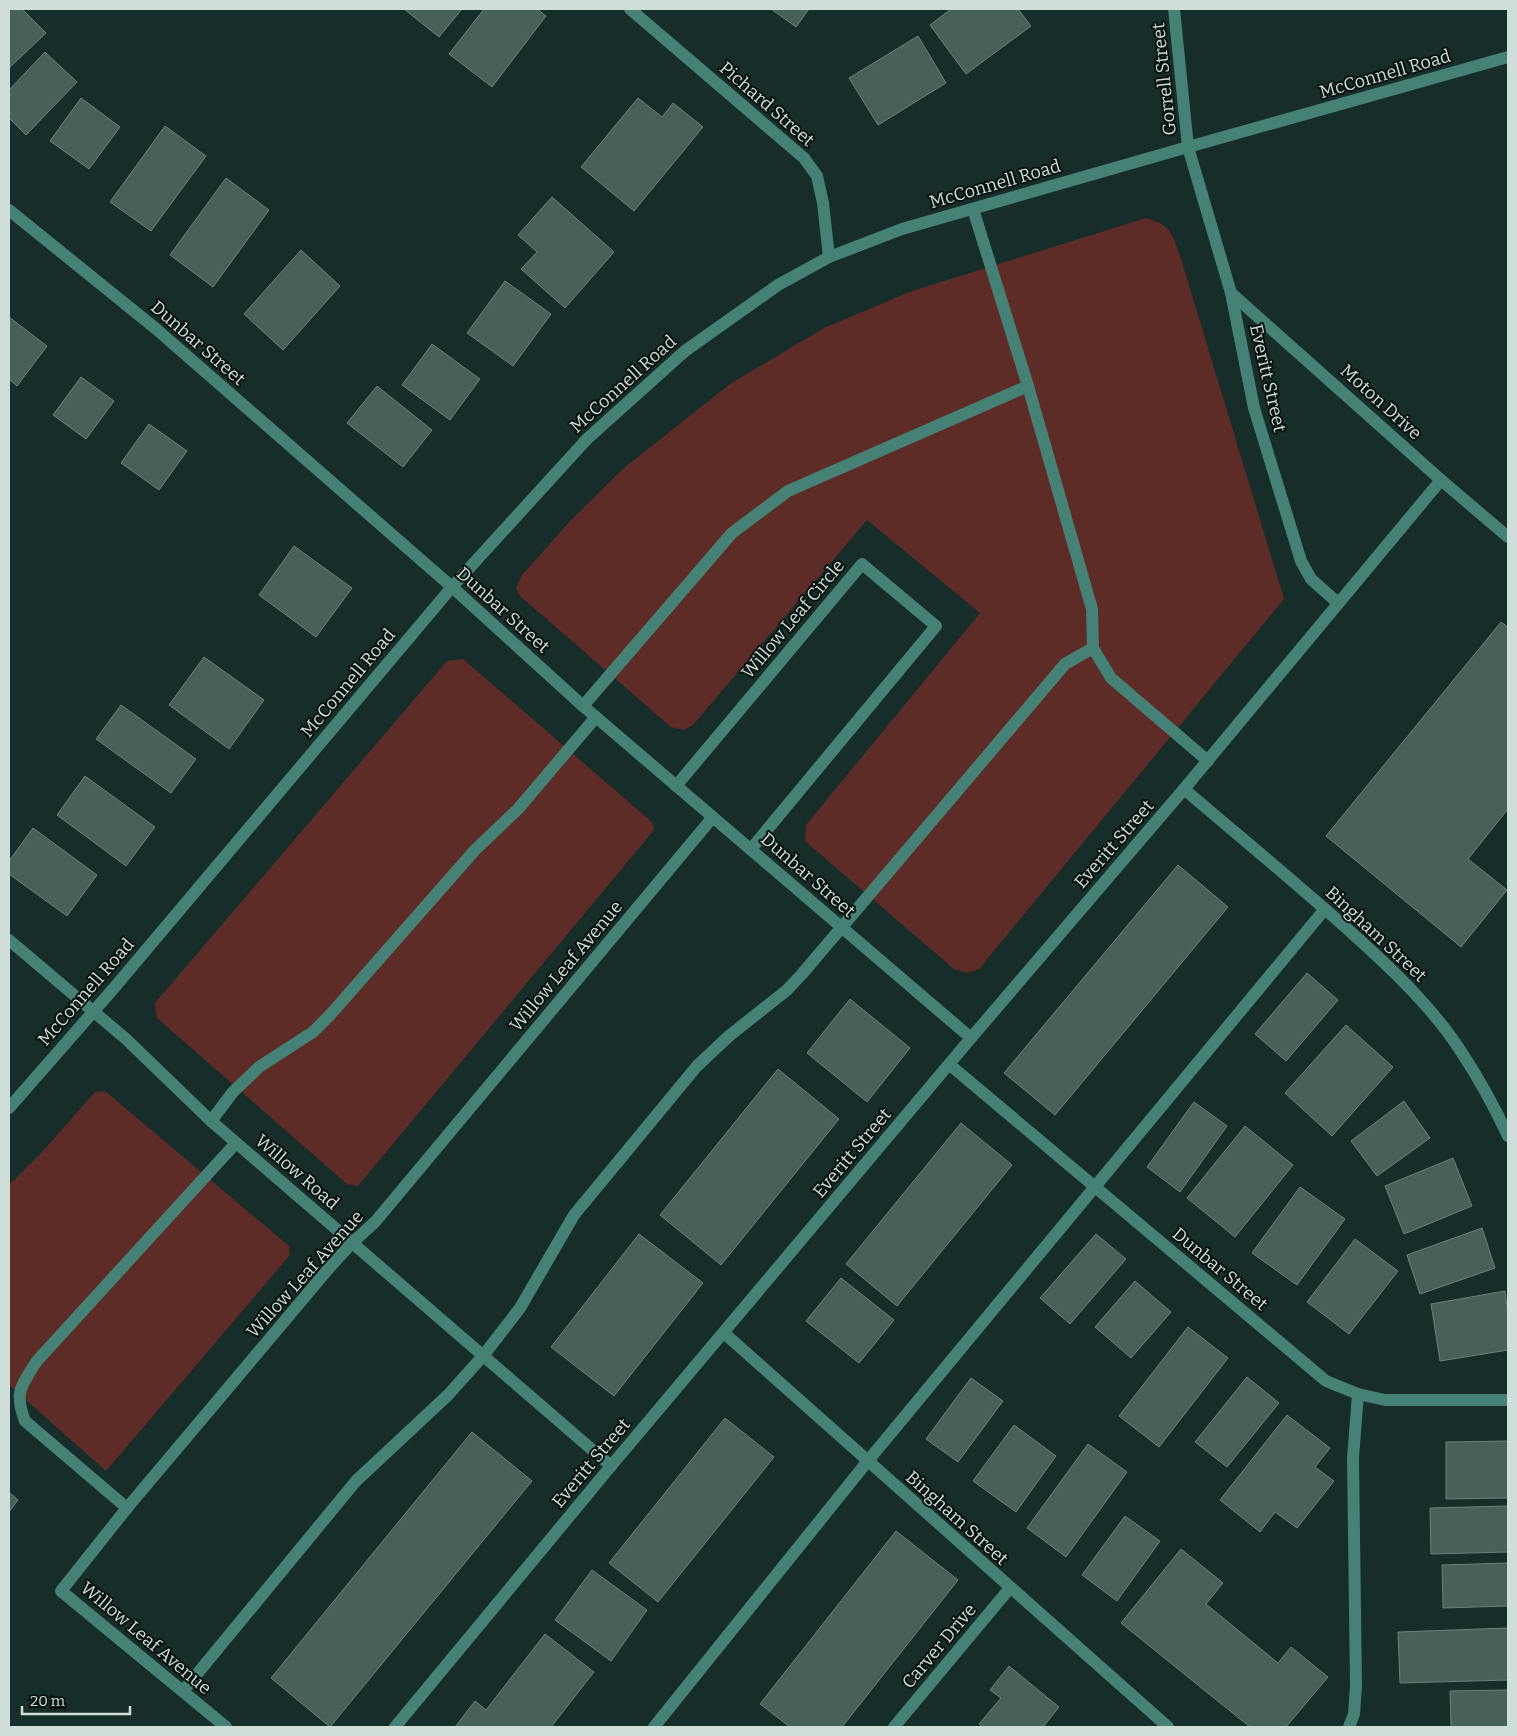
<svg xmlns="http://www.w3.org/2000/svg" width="1517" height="1736" font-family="Bitter,serif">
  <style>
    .green { fill: #5d2c27 }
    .building { fill: #48605a; stroke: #69837d }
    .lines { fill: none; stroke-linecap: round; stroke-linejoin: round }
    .minor { stroke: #458175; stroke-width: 12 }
    .labels { text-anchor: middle; stroke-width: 4; stroke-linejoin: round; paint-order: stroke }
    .street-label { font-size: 18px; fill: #d0deda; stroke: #091311 }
  </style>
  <rect width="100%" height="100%" fill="#162d29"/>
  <!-- green -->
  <g class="green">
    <path d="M1146,218C1174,226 1173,237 1182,262L1284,599L979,969L967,973L954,969L805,841L806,825L980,613L867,520L693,725L684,730L671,727L520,596L516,588L522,575L572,519L624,468L730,384L824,328L912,291Z"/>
    <path d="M463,659L652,822L654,830L358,1186L347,1184L157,1018L155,1003L447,661Z"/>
    <path d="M105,1091L289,1246L290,1255L106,1471L9,1385V1185L43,1151L95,1092Z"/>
  </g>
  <!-- building -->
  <g class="building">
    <path d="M9,9H22L46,33L9,68Z"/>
    <path d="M404,9H462L439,37Z"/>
    <path d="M484,9H537L546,16L492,87L449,54Z"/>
    <path d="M771,9H809L796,27Z"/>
    <path d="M951,9H1018L1031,26L966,74L930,25Z"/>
    <path d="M918,36L946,83L878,125L849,78Z"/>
    <path d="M45,52L77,82L26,135L9,118V90Z"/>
    <path d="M81,98L120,127L89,169L50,141Z"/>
    <path d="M638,98L662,117L673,103L703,127L634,211L581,167Z"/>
    <path d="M165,126L206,156L151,231L110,202Z"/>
    <path d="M226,178L269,210L213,287L170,255Z"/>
    <path d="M552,197L614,252L565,308L521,269L537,252L518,235Z"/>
    <path d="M301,250L340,286L283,350L244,314Z"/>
    <path d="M505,281L551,314L513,366L467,333Z"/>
    <path d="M9,317L47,346L17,386L9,379Z"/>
    <path d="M432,344L480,379L450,420L402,385Z"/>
    <path d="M81,377L114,401L86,439L53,415Z"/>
    <path d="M377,386L432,430L403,467L347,423Z"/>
    <path d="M149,424L187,451L159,490L121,463Z"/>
    <path d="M294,546L352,588L316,637L259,595Z"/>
    <path d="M1501,622L1508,627V809L1468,859L1507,890L1461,947L1326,836Z"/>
    <path d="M204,657L264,700L229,749L169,705Z"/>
    <path d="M121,705L196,759L171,793L96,739Z"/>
    <path d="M85,776L155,827L126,866L57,815Z"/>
    <path d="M33,828L97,875L67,916L9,874V861Z"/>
    <path d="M1178,865L1228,907L1055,1115L1004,1073Z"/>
    <path d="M1307,973L1338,1000L1286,1061L1255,1034Z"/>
    <path d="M850,999L910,1048L867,1102L807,1053Z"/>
    <path d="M1346,1025L1393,1067L1332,1136L1285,1093Z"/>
    <path d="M778,1069L839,1119L721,1265L660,1215Z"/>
    <path d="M1404,1101L1430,1138L1377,1176L1351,1141Z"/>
    <path d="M1194,1102L1227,1126L1180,1192L1147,1167Z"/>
    <path d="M961,1123L1012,1165L897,1306L846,1264Z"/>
    <path d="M1245,1126L1293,1165L1235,1237L1187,1198Z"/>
    <path d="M1453,1158L1472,1206L1404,1234L1385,1186Z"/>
    <path d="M1300,1187L1345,1219L1297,1285L1252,1253Z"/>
    <path d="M1482,1228L1495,1268L1420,1294L1407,1255Z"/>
    <path d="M639,1234L703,1283L614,1396L551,1347Z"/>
    <path d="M1096,1234L1126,1259L1070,1324L1040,1298Z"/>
    <path d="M1355,1239L1398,1271L1349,1334L1307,1302Z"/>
    <path d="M841,1278L894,1320L859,1363L806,1321Z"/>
    <path d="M1135,1281L1171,1312L1131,1358L1095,1327Z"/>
    <path d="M1505,1291L1508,1314V1350L1440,1361L1431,1304Z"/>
    <path d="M1188,1327L1228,1358L1159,1447L1119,1416Z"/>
    <path d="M1247,1377L1279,1403L1227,1467L1195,1442Z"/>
    <path d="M971,1378L1003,1401L958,1462L926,1439Z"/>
    <path d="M1287,1415L1330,1448L1315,1467L1334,1481L1297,1528L1275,1512L1260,1532L1220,1500Z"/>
    <path d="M725,1418L774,1457L658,1602L609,1563Z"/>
    <path d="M1014,1425L1056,1456L1016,1512L973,1481Z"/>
    <path d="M472,1432L532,1481L330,1727L271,1678Z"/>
    <path d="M1508,1441V1498L1446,1499V1442Z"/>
    <path d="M1088,1444L1127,1472L1066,1557L1027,1528Z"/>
    <path d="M9,1492L18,1500L9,1512Z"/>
    <path d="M1508,1506V1552L1431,1554L1430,1508Z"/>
    <path d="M1125,1516L1160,1541L1117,1601L1082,1575Z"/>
    <path d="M896,1531L958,1580L842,1727H790L760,1704Z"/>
    <path d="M1181,1549L1223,1583L1206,1604L1278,1663L1291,1647L1328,1677L1286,1727H1250L1121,1623Z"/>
    <path d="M1508,1563V1606L1443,1608L1442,1565Z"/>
    <path d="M592,1570L647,1610L611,1661L555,1620Z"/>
    <path d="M1508,1628V1680L1400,1683L1398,1632Z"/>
    <path d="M545,1634L594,1672L551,1727H455L475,1701L486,1710Z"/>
    <path d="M1009,1666L1059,1707L1043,1727H983L979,1724L1001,1698L990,1690Z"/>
    <path d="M1508,1690V1727H1451L1450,1691Z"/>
  </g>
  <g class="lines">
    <!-- minor -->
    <g class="minor">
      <path d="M630,9L804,158L817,176L823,203L829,257"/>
      <path d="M1174,9L1188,147L1231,293L1254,408L1301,561L1311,579L1338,603"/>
      <path d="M9,210L155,328L452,587L583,706L971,1038"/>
      <path d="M1231,293L1441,480L1508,537"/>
      <path d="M1093,648L1111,678L1208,761"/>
      <path d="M583,706L732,533L788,491L1028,386"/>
      <path d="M676,786L862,564L936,626L751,849"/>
      <path d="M1184,789C1241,838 1299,885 1354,935C1393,970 1434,1009 1462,1053C1479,1079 1495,1108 1508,1136"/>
      <path d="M9,940L126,1039L211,1121L611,1466"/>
      <path d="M950,1065L1326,1381L1358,1394L1385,1400H1508"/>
      <path d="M9,1108L114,988L452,587L587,439L685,351L778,285L829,257L902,229L1188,147L1508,57"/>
      <path d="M211,1121L233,1092L259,1067L313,1032L330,1015L475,850L518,809L596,717"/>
      <path d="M724,1333L1168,1727"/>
      <path d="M127,1508L25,1421C14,1392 21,1387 36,1362L236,1143"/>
      <path d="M183,1691L356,1481L448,1395L483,1356L520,1308L574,1215L697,1066L729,1036L787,990L802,974L1065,664L1093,648L1092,609L1028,386L973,209"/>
      <path d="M226,1727L61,1591L127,1508L330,1267L352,1243L375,1222L713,817"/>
      <path d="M395,1727L611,1466L971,1038L1184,789L1441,480"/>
      <path d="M654,1727L867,1462L1325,909"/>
      <path d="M894,1727L1010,1588"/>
      <path d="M1349,1727L1354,1714L1356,1686L1353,1458L1358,1394"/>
    </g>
  </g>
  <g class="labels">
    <!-- street labels -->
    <g class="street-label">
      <text transform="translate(1385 74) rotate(-16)" y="6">McConnell Road</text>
      <text transform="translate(1164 79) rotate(-96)" y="6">Gorrell Street</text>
      <text transform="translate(767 104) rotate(41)" y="6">Pichard Street</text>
      <text transform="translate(995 184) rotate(-16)" y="6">McConnell Road</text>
      <text transform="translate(198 343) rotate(41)" y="6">Dunbar Street</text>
      <text transform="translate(1268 378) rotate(77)" y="6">Everitt Street</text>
      <text transform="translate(623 384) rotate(-42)" y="6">McConnell Road</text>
      <text transform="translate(1381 402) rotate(42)" y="6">Moton Drive</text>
      <text transform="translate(503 610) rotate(42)" y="6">Dunbar Street</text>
      <text transform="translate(793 619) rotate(-50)" y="6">Willow Leaf Circle</text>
      <text transform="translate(348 683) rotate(-50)" y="6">McConnell Road</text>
      <text transform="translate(1114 844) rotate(-49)" y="6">Everitt Street</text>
      <text transform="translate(808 875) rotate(41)" y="6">Dunbar Street</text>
      <text transform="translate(1376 934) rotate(43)" y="6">Bingham Street</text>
      <text transform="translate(566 966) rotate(-50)" y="6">Willow Leaf Avenue</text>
      <text transform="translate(86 992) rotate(-49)" y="6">McConnell Road</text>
      <text transform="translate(852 1153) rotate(-50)" y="6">Everitt Street</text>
      <text transform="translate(297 1172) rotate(41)" y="6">Willow Road</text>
      <text transform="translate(1220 1269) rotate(40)" y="6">Dunbar Street</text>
      <text transform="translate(305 1274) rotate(-48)" y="6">Willow Leaf Avenue</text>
      <text transform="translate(591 1463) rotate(-50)" y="6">Everitt Street</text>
      <text transform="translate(957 1518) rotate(42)" y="6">Bingham Street</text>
      <text transform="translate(146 1638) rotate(40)" y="6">Willow Leaf Avenue</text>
      <text transform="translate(939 1646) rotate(-50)" y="6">Carver Drive</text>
    </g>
  </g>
  <!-- border -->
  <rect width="1517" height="1736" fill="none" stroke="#d0deda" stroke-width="20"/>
  <!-- scale -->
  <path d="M22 1706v8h108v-8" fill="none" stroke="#d0deda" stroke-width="2.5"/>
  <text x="30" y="1706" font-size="15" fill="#d0deda" stroke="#091311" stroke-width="4" paint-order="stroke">20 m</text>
</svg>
